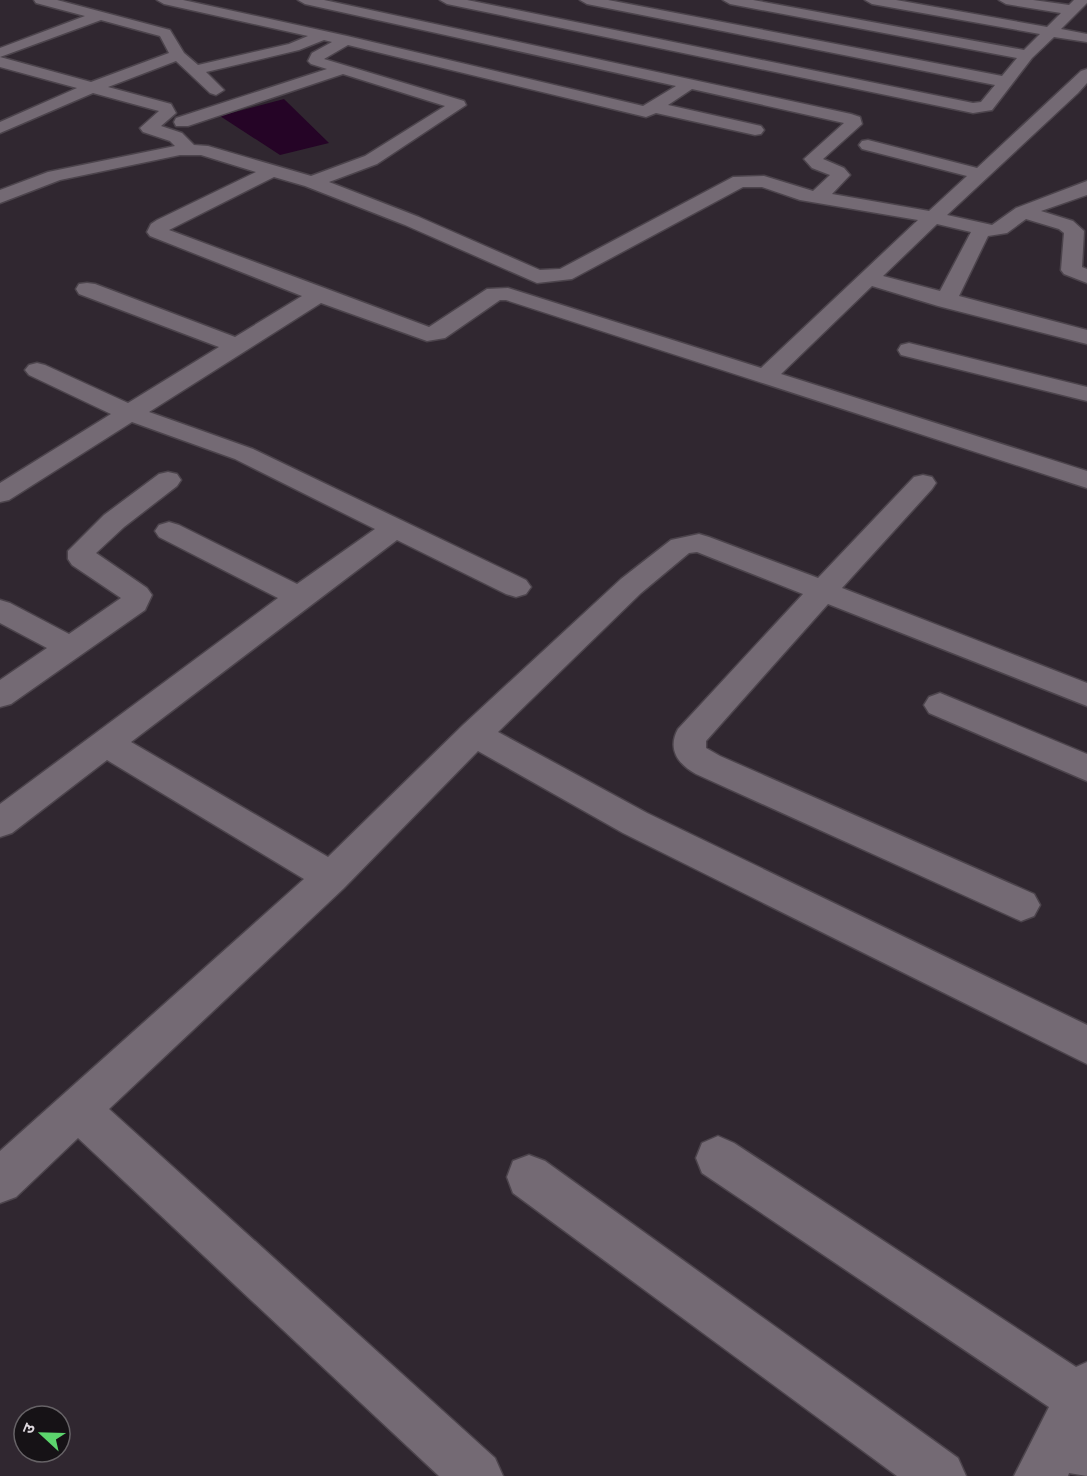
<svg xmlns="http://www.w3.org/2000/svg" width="1087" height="1476" font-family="'Open Sans','Noto Sans Devanagari',sans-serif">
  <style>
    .water { fill: #250426 }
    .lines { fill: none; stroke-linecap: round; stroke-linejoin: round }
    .minor-casing { stroke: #4c444c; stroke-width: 3 }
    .minor { fill: #746a74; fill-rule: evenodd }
  </style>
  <rect width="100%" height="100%" fill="#302730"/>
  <!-- water -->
  <path class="water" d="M284,99L329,143L280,155L220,116Z"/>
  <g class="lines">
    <defs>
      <g id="minor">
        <path d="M34,0H57L170,30L184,53L198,65L289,44L308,36L164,4L157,0H183L347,36L643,106L676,86L305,4L298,0H324L851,114L860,117L862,124L823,159L844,168L850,175L832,194L929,211L967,176L862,149L859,145L862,141L868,140L977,168L1081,71L1087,69V83L1078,93L947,215L992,225L1016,208L1087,181V195L1041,211L1073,221L1084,231L1082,267L1087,269V283L1064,274L1061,270L1064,233L1059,229L1026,219L1007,233L988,236L959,296L1087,330V344L938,306L872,286L781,374L1087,471V488L506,300H500L445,338L427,341L321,303L149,412L253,449L526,580L531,587L526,594L516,597L506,594L397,540L131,742L328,857L463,725L621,579L671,540L699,534L709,537L818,578L914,477L923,475L932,477L936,483L932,489L842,588L1087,683V706L828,604L706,741V748L720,756L1034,894L1040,905L1034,916L1021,921L696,774C678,764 667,749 678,729L803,594L697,552L689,553L641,593L498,732L647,813L1087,1025V1064L623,833L478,751L344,888L109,1109L495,1458L503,1476H439L78,1138L16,1197L0,1203V1151L304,879L107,760L12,833L0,837V804L278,598L159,537L155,531L159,525L169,522L179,525L297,584L375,529L235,459L132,422L9,500L0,502V483L111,414L29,375L25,370L29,365L37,363L45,365L128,403L219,347L79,294L76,289L79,284L87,283L95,284L235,337L302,296L150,236L147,232L151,224L157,220L256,172L201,155H180L60,180L0,203V190L48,172L175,146L170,141L143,132L140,128L159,111L93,93L0,133V122L77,88L0,67V48L85,16L36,3ZM101,20L160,36L169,53L91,82L0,57ZM324,40L332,42L312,53L308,61L311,64L327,69L176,118L174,122L176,126H188L343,74L445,106L365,156L311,176L208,146L194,145L182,133L161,126L176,113L171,104L108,87L176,61L210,93L216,95L224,90L206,72L299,50ZM348,45L646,117L656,113L755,135L761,134L764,130L761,126L668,105L692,89L844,123L804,159L812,168L830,175L813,191L764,176L733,177L560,269L540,270L419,217L329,182L377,164L466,105L464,101L324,59ZM274,177L305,186L405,225L537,283L572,279L743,187H762L800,200L918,220L761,368L508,288L487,289L429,327L169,230ZM937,224L971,232L940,291L883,276Z"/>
        <path d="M440,0H467L973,103L981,102L995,85L587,4L580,0H608L1002,76L1017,58L730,4L723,0H753L1024,50L1040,34L872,4L865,0H896L1047,27L1061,13L1006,4L999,0H1033L1069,5L1074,0H1087V3L1061,29L1087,34V42L1054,37L1032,58L992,110L973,113L447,4Z"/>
        <path d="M909,343L1087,387V401L901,355L898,350L901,345Z"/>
        <path d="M168,472L177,474L181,480L177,486L124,527L96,553L147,588L152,595L145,610L11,704L0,707V680L47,648L0,623V600L10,603L69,634L121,598L72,565L68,559V551L104,515L159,474Z"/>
        <path d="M940,693L1087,754V781L929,713L924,705L929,697Z"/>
        <path d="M718,1136L734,1143L1076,1367L1087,1362V1476L1069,1473L1068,1476H1014L1049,1407L702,1173L696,1158L702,1143Z"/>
        <path d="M529,1155L545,1161L958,1458L966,1476H897L513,1193L507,1177L513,1161Z"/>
      </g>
    </defs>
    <!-- minor casing -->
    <use href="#minor" class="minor-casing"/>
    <!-- minor -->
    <use href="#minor" class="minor"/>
  </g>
  <!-- north arrow -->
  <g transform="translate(42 1434) rotate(292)"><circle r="28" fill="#161216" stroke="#666266" stroke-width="1.5"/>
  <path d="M0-4.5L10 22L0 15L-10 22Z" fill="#5cd56d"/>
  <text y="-9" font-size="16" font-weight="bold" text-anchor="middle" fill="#dfd9df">उ</text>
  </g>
</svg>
